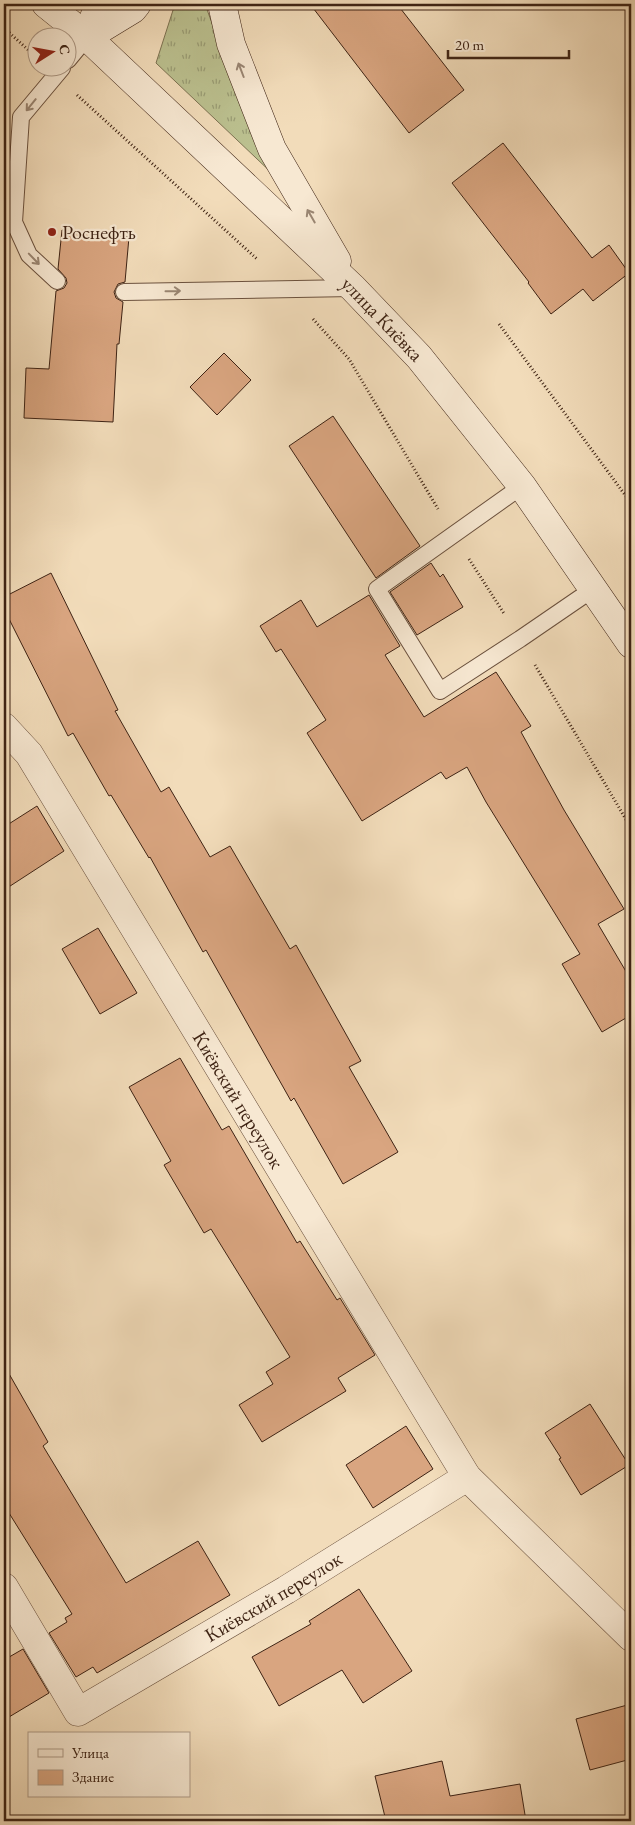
<svg xmlns="http://www.w3.org/2000/svg" width="635" height="1825" font-family="'EB Garamond',serif">
  <style>
    .grass { fill: url(#grass-tufts); stroke: #7c7252 }
    .building { fill: #d9a580; stroke: #3e2314 }
    .lines { fill: none; stroke-linecap: round; stroke-linejoin: round }
    .lane-casing { stroke: #6b513e; stroke-width: 18 }
    .street-casing { stroke: #6b513e; stroke-width: 29 }
    .secondary-casing { stroke: #3e2314; stroke-width: 29 }
    .path { stroke: #3e2314; stroke-width: 3; stroke-dasharray: 1 2.5; stroke-linecap: butt }
    .lane { stroke: #f7e8d2; stroke-width: 16 }
    .street { stroke: #f7e8d2; stroke-width: 28 }
    .secondary { stroke: #f7e8d2; stroke-width: 28 }
    .oneway { stroke: #9a8673 }
    .poi-dot { fill: #8f2418; stroke: #f7e8d2; stroke-width: 2 }
    .labels { text-anchor: middle; stroke-width: 4.5; stroke-linejoin: round; paint-order: stroke }
    .poi-label { font-size: 20px; fill: #3e2314; stroke: #f7e8d2; text-anchor: start }
    .street-label { font-size: 20px; fill: #3e2314; stroke: #f7e8d2 }
  </style>
  <defs>
    <pattern id="grass-tufts" width="24" height="20" patternUnits="userSpaceOnUse" patternTransform="scale(1.25)"><rect width="24" height="20" fill="#bbc08f"/><path d="M3 7l-1-3M5 7V3M7 7l1-3M15 17l-1-3M17 17v-4M19 17l1-3" fill="none" stroke="#999c74"/></pattern>
  </defs>
  <rect width="100%" height="100%" fill="#f2dcba"/>
  <filter id="stains"><feTurbulence type="fractalNoise" baseFrequency=".004" numOctaves="4"/><feColorMatrix values="0 0 0 0 .2 0 0 0 0 .09 0 0 0 0 .02 0 0 0 .5 -.17"/></filter>
  <radialGradient id="worn" r=".72"><stop offset=".6" stop-color="#630" stop-opacity="0"/><stop offset="1" stop-color="#630" stop-opacity=".3"/></radialGradient>
  <!-- grass -->
  <path class="grass" d="M175,4H205L229,70L276,177L156,63Z"/>
  <!-- building -->
  <g class="building">
    <path d="M310,4H397L464,90L409,133Z"/>
    <path d="M503,143L592,258L609,245L629,273L593,301L583,289L551,314L528,283L529,282L452,183Z"/>
    <path d="M62,230L129,237L125,282L118,284L114,292L116,298L123,302L119,344H117L113,422L24,418L26,368L49,369L56,291L64,288L67,283L66,278L58,269Z"/>
    <path d="M224,353L251,380L217,415L190,387Z"/>
    <path d="M333,416L420,546L376,578L289,446Z"/>
    <path d="M431,563L440,577L443,574L463,607L417,635L390,592Z"/>
    <path d="M51,573L118,710L115,711L161,792L169,787L210,857L230,846L290,949L296,945L361,1061L349,1067L398,1152L343,1184L294,1098L291,1101L206,950L203,952L150,857L149,858L111,795L109,796L73,733L68,736L4,609V597Z"/>
    <path d="M369,595L400,646L385,655L424,717L496,672L531,726L521,732L564,810L624,909L598,924L631,980V1015L602,1032L562,964L580,954L486,802L467,767L446,779L441,772L362,821L307,733L326,720L281,649L276,652L260,626L301,600L317,627Z"/>
    <path d="M37,806L64,851L4,890V827Z"/>
    <path d="M98,928L137,993L100,1014L62,949Z"/>
    <path d="M180,1058L222,1130L229,1126L297,1243L300,1241L337,1300L340,1298L375,1355L338,1378L346,1391L262,1442L239,1405L273,1384L266,1372L290,1357L211,1229L204,1233L164,1165L171,1161L129,1087Z"/>
    <path d="M4,1365L48,1442L43,1446L126,1583L198,1541L230,1595L97,1673L93,1667L76,1677L49,1633L67,1622L65,1618L72,1614L4,1505Z"/>
    <path d="M590,1404L629,1465L581,1495L559,1459L561,1458L545,1433Z"/>
    <path d="M406,1426L433,1469L373,1508L346,1465Z"/>
    <path d="M359,1589L412,1671L363,1703L342,1670L279,1706L252,1657L311,1624L309,1621Z"/>
    <path d="M23,1649L49,1693L4,1720V1660Z"/>
    <path d="M631,1704V1759L590,1770L576,1719Z"/>
    <path d="M442,1761L450,1796L520,1784L526,1821H386L375,1776Z"/>
  </g>
  <g class="lines">
    <defs>
      <g id="lane">
        <path d="M68,60L87,37"/>
        <path d="M57,281L29,255L14,222L21,117L62,68"/>
        <path d="M124,292L353,288"/>
        <path d="M522,486L377,589L440,691L520,639L593,589"/>
      </g>
      <g id="street">
        <path id="s1" d="M4,727L29,754L467,1477L631,1637"/>
        <path id="s2" d="M4,1587L78,1712L286,1590L467,1477"/>
      </g>
      <g id="secondary">
        <path id="s3" d="M46,4L87,37L353,288L419,357L522,486L631,644"/>
        <path d="M222,4L231,44L272,149L337,261"/>
        <path d="M87,37L133,9L137,4"/>
        <path d="M87,37L99,4"/>
      </g>
    </defs>
    <!-- lane casing -->
    <use href="#lane" class="lane-casing"/>
    <!-- street casing -->
    <use href="#street" class="street-casing"/>
    <!-- secondary casing -->
    <use href="#secondary" class="secondary-casing"/>
    <!-- path -->
    <g class="path">
      <path d="M4,28L35,56"/>
      <path d="M77,95L257,259"/>
      <path d="M313,319L349,359L438,509"/>
      <path d="M499,324L631,503"/>
      <path d="M469,559L505,615"/>
      <path d="M535,665L631,828"/>
    </g>
    <!-- lane -->
    <use href="#lane" class="lane"/>
    <!-- street -->
    <use href="#street" class="street"/>
    <!-- secondary -->
    <use href="#secondary" class="secondary"/>
  </g>
  <!-- one-way arrows -->
  <defs><path id="oneway-shaft" d="M-6 0H5M1.5-3L5.5 0L1.5 3" fill="none" stroke-width="1.6" stroke-linecap="round" stroke-linejoin="round" transform="scale(1.25)"/></defs>
  <g class="oneway">
    <use href="#oneway-shaft" transform="translate(241 70) rotate(-111)"/>
    <use href="#oneway-shaft" transform="translate(31 105) rotate(129)"/>
    <use href="#oneway-shaft" transform="translate(311 216) rotate(-120)"/>
    <use href="#oneway-shaft" transform="translate(34 259) rotate(46)"/>
    <use href="#oneway-shaft" transform="translate(173 291) rotate(-1)"/>
  </g>
  <!-- markers -->
  <circle class="poi-dot" cx="52" cy="232" r="5"/>
  <g class="labels">
    <!-- poi labels -->
    <g class="poi-label">
      <text x="62" y="239">Роснефть</text>
    </g>
    <!-- street labels -->
    <g class="street-label">
      <text dy="7" stroke="none"><textPath href="#s3" startOffset="461">улица Киёвка</textPath></text>
      <text dy="7" stroke="none"><textPath href="#s1" startOffset="441">Киёвский переулок</textPath></text>
      <text dy="7" stroke="none"><textPath href="#s2" startOffset="372">Киёвский переулок</textPath></text>
    </g>
  </g>
  <!-- margin -->
  <rect width="635" height="1825" fill="none" stroke="#f2dcba" stroke-width="20"/>
  <rect x="5" y="5" width="625" height="1815" fill="none" stroke="#3e2314" stroke-width="2.5"/>
  <rect x="10" y="10" width="615" height="1805" fill="none" stroke="#3e2314"/>
  <!-- legend -->
  <rect x="28" y="1732" width="162" height="65" fill="#f7e8d2" stroke="#ad9986"/>
  <rect x="38" y="1749" width="25" height="8" fill="#f7e8d2" stroke="#ad9986"/>
  <text x="72" y="1758" font-size="15" fill="#3e2314">Улица</text>
  <rect x="38" y="1770" width="25" height="15" fill="#d9a580" stroke="#ad9986"/>
  <text x="72" y="1782" font-size="15" fill="#3e2314">Здание</text>
  <!-- north arrow -->
  <g transform="translate(52 52) rotate(79)"><circle r="24" fill="#f7e8d2" stroke="#ad9986"/>
  <path d="M0-4L9 19L0 12L-9 19Z" fill="#8f2418"/>
  <text y="-8" font-size="14" font-weight="bold" text-anchor="middle" fill="#3e2314">С</text>
  </g>
  <!-- scale -->
  <path d="M448 50v8h121v-8" fill="none" stroke="#3e2314" stroke-width="2.5"/>
  <text x="455" y="50" font-size="15" fill="#3e2314" stroke="#f7e8d2" stroke-width="4" paint-order="stroke">20 m</text>
  <rect width="100%" height="100%" filter="url(#stains)"/>
  <rect width="100%" height="100%" fill="url(#worn)"/>
</svg>
